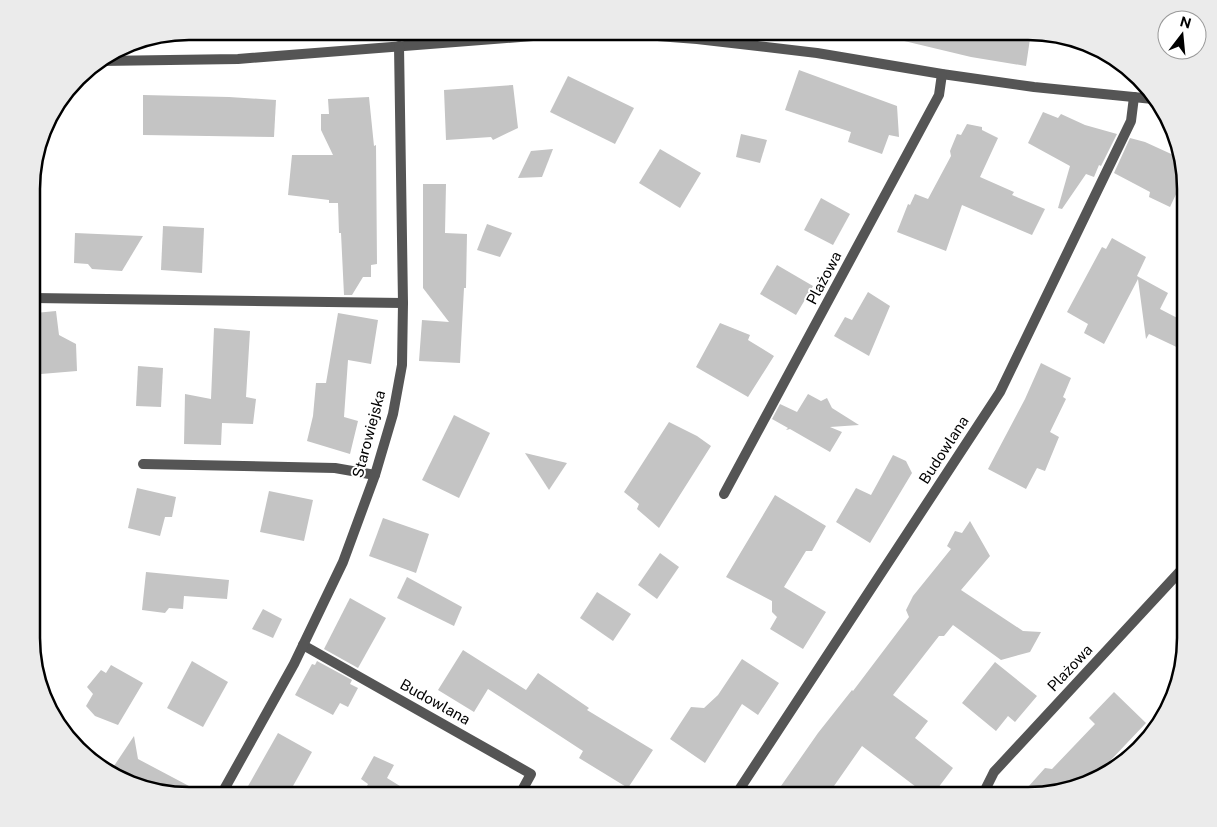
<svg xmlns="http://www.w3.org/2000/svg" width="1217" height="827" font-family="'Public Sans',sans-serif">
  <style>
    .building { fill: #c4c4c4 }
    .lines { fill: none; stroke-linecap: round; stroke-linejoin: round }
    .street { stroke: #555; stroke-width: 10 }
    .labels { text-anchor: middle; stroke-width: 4; stroke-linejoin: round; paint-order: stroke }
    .street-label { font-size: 15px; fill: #000; stroke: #fff }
    .rim { fill: none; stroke: #000; stroke-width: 2.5 }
  </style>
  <rect width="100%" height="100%" fill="#fff"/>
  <!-- building -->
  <g class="building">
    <path d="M901,32H1031L1026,66L971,57L900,40Z"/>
    <path d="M799,70L897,106L899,137L889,135L882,154L848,142L851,132L785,110Z"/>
    <path d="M568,76L634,108L615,144L550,112Z"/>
    <path d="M513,85L518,128L493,140L491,137L446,140L444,90Z"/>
    <path d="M143,95L229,97L276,100L274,137L143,135Z"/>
    <path d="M369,97L374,146L376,145L377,264L371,265V277H363L352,295H344L341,233H339L338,203H329V200L288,195L292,155H333L321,130V114H329L328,99Z"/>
    <path d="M1043,112L1058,118L1061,114L1085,125L1117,134L1101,166L1099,165L1094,177L1086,174L1062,209L1058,208L1070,166L1028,143Z"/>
    <path d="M967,124L982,127V130L998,138L980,177L1014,192L1012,195L1045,209L1032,235L962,205L946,251L897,232L908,204L910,205L915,194L928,199L951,156L950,151L957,134L961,135Z"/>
    <path d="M741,134L767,140L760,163L736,157Z"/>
    <path d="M1130,138L1145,142L1180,158L1185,179V193L1178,190L1170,207L1149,197L1150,192L1114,173Z"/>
    <path d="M553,149L542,177L518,178L531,151Z"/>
    <path d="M660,149L701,173L680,208L639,183Z"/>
    <path d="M423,184H446L445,233L467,234L466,288H464L460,363L419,361L422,320L449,322L423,288Z"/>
    <path d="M821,198L850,214L833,245L804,230Z"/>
    <path d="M487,224L512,233L500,257L477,250Z"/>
    <path d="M163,226L204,228L202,273L161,270Z"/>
    <path d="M75,233L143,236L122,271L92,269L88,264L74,263Z"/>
    <path d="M1112,238L1146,257L1137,276L1168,293L1160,309L1185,322V351L1149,334L1146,339L1138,279L1104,344L1084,333L1088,324L1067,312L1102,247L1106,249Z"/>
    <path d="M777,265L813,286L796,315L760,294Z"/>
    <path d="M868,292L890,306L869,356L834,336L845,317L852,320Z"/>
    <path d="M56,311L59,335L76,344L77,371L41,374L35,313Z"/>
    <path d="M338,313L378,320L371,364L348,360L344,417L358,421L350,454L307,441L313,416L316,383H326Z"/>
    <path d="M720,323L750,335L748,340L774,356L748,397L696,367Z"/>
    <path d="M214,328L250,331L246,397L256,399L253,424L222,423L221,445L184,444L185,394L211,399Z"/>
    <path d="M1041,363L1071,378L1063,397L1066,399L1050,432L1059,437L1045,471L1037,468L1026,489L988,469L1025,399Z"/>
    <path d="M138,366L163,368L161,407L136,406Z"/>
    <path d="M808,394L821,401L827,398L832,408L859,425L830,427L842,432L830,452L790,429L786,430L788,428L772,419L780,404L797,412Z"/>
    <path d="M454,415L490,433L459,498L422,480Z"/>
    <path d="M669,422L697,436L711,446L659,528L637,509L639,504L624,492Z"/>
    <path d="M525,453L567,463L549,490Z"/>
    <path d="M893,455L906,461L912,473L870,543L836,522L856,488L871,495Z"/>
    <path d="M137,488L176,497L172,517H165L160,536L128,528Z"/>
    <path d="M269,491L313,500L304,541L260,532Z"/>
    <path d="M775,495L826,526L812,551H806L784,587L826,612L803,649L770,629L777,617L772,612V601L726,577Z"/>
    <path d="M383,518L429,534L416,573L369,556Z"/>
    <path d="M970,521L990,556L961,590L1023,631L1041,632L1030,652L1001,660L953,625L944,636H939L893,695L928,721L915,738L953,768L932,796H928L862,746L827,796H774L818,733L852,690L853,691L909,617L906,610L913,596L951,549L947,546L955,531L962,533Z"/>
    <path d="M660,553L679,567L657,599L638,585Z"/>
    <path d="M146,572L229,580L227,599L184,596L183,609L169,608L165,613L142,610Z"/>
    <path d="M407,577L462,607L454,626L397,598Z"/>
    <path d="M597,592L631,614L613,641L580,618Z"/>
    <path d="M350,598L386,618L358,668L324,649Z"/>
    <path d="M263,609L282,619L273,638L252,629Z"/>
    <path d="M463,650L526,690L538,673L589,708L587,710L653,750L628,788L579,758L583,751L488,689L474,712L438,690Z"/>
    <path d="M742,659L779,683L758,715L742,704L705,763L670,739L691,707L704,708L718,695Z"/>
    <path d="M192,661L228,682L203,727L167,708Z"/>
    <path d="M317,661L352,680L350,684L358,688L348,707L340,703L333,715L295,695L312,664L315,665Z"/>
    <path d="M995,662L1037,696L1015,722L1008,716L996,731L962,703Z"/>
    <path d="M111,665L143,683L118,725L95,716L86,706L93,694L87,687L101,670L106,673Z"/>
    <path d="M1114,692L1146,723L1108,763L1112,767L1098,779L1028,796H1020L1045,768L1052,769L1095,724L1089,718Z"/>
    <path d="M278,733L312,752L288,795H243Z"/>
    <path d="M134,736L138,759L206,795H179L138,787L110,772Z"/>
    <path d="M374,756L394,765L387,778L416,796H362L368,784L361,779Z"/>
  </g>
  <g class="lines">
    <!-- street -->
    <g class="street">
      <path d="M101,61L238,59L558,34H631L697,39L817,53L942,74L1034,87L1153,99"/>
      <path d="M33,298L403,303"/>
      <path d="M143,464L335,468L375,475"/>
      <path d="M724,494L939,95L942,74"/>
      <path d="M303,645L531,774L519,796"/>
      <path d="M221,795L294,664L343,562L375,475L393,414L402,365L403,303L399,46"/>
      <path d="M735,796L1000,392L1131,121L1134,97"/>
      <path d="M982,796L994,772L1185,566"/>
    </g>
  </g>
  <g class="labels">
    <!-- street labels -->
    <g class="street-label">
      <text transform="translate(824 278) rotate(-62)" y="5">Plażowa</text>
      <text transform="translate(369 434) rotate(-75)" y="5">Starowiejska</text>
      <text transform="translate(944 450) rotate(-57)" y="5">Budowlana</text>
      <text transform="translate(1070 668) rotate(-47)" y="5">Plażowa</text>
      <text transform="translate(435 702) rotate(29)" y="5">Budowlana</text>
    </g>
  </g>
  <!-- crop -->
  <path d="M0 0H1217V827H0ZM189 40H1028A149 149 0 0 1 1177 189V638A149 149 0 0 1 1028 787H189A149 149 0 0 1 40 638V189A149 149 0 0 1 189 40Z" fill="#ebebeb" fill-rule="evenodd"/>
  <path class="rim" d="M189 40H1028A149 149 0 0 1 1177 189V638A149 149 0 0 1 1028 787H189A149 149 0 0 1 40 638V189A149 149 0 0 1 189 40Z"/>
  <!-- north arrow -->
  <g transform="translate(1182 35) rotate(16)"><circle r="24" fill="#ffffff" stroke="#999999"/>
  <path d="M0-4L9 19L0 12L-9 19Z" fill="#000000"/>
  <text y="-8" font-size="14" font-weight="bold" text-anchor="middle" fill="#000000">N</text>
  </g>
</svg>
